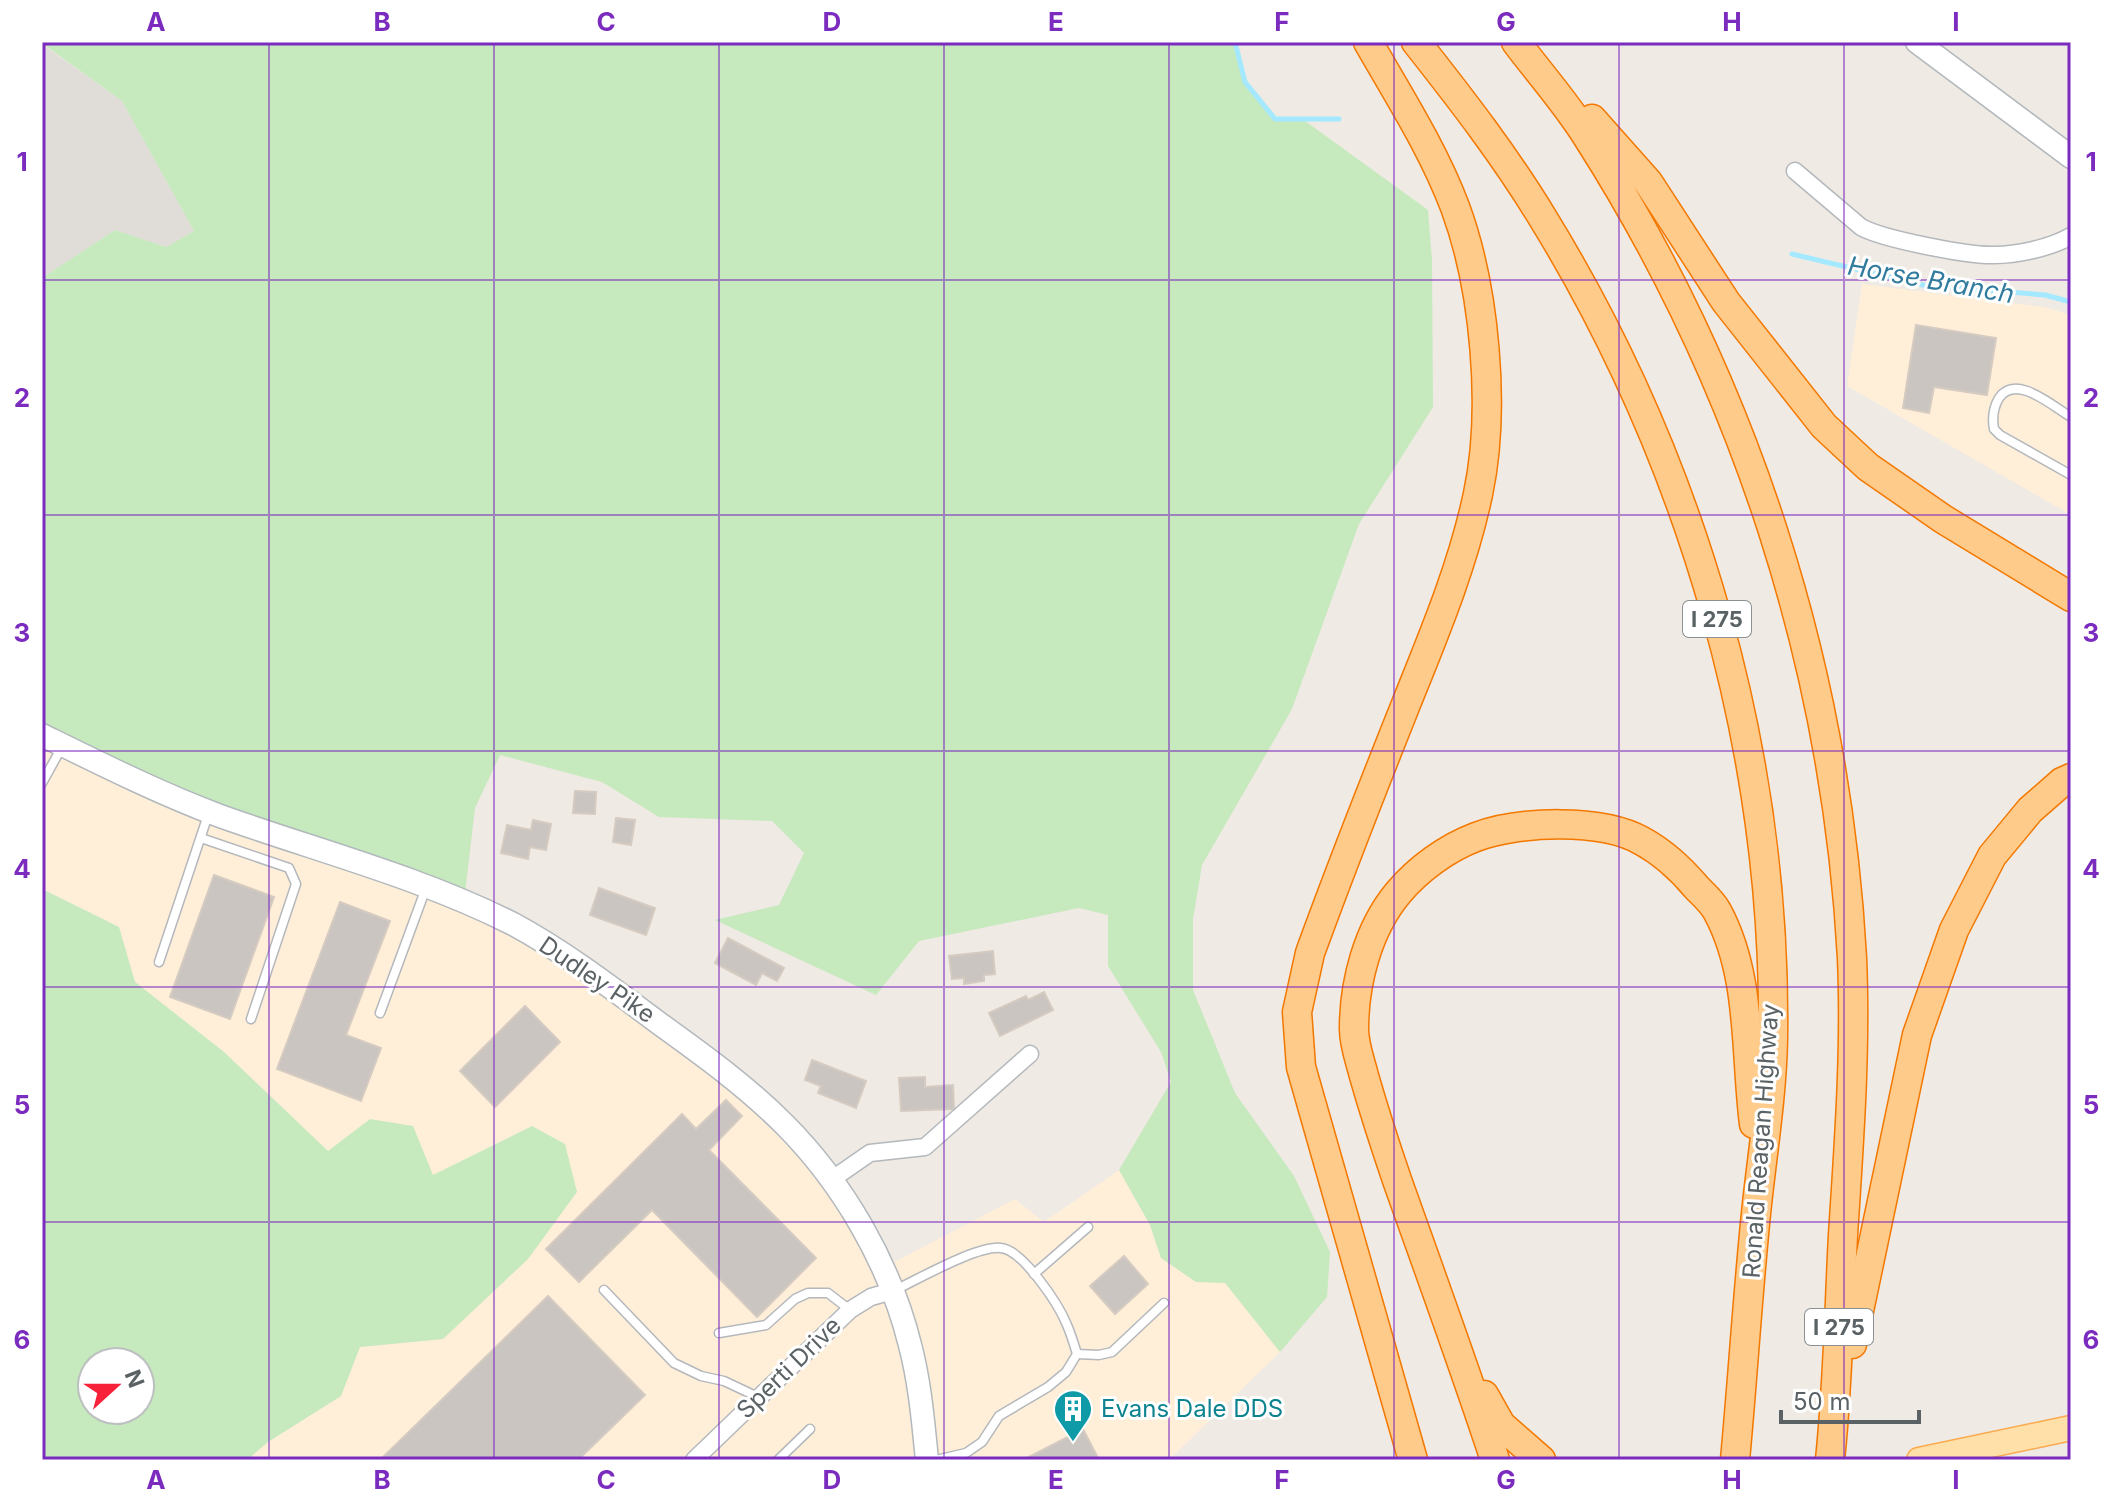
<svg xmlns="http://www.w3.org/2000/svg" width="2113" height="1502" font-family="Inter,sans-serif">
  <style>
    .commercial { fill: #ffefd9 }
    .industrial { fill: #e0dcd8 }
    .green { fill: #c6e9be; fill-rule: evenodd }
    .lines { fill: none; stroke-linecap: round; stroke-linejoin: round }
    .stream { stroke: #a4e9ff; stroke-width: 5 }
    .building { fill: #cac5c0; stroke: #d5cbc1; stroke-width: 2 }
    .lane-casing { stroke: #b4b8bc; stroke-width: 11 }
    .street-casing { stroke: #b4b8bc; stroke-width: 19 }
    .secondary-casing { stroke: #b2b8bc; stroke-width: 25 }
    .primary-casing { stroke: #fcaa4f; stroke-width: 27 }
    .highway-casing { stroke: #f37800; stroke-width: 31 }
    .lane { stroke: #fff; stroke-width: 8 }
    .street { stroke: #fff; stroke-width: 16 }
    .secondary { stroke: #fff; stroke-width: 22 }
    .primary { stroke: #ffe0a9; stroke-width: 24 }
    .highway { stroke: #ffcb8b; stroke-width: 28 }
    .grid { fill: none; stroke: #7b2cbf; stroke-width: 2; stroke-opacity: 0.55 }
    .labels { text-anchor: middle; stroke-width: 6; stroke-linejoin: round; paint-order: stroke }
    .shield { fill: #fff; stroke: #8c9193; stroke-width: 2 }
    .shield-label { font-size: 22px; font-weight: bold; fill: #5b6265 }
    .street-label { font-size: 24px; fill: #5b6265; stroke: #fff }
    .culture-label { font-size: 24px; fill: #0d838f; stroke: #fff; text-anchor: start }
    .water-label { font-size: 26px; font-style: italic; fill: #317b9e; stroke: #fff }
    .neatline { fill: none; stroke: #7b2cbf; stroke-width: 3 }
    .grid-label { font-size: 26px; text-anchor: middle; font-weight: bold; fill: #7b2cbf }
  </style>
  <rect width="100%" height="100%" fill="#efeae3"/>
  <!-- commercial -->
  <g class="commercial">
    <path d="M1862,284L2044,307L2071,315V515L1847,386Z"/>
    <path d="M42,735L514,925L785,1125L883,1268L1015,1199L1044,1222L1119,1170L1150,1225L1161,1258L1196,1282H1225L1280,1352L1169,1460H247L268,1442L341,1396L360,1347L443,1339L532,1126L433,1176L413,1126L328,1151L224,1052L135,982L119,927L42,889Z"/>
  </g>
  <!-- industrial -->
  <path class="industrial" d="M42,42H46V47L122,101L194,231L166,247L115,230L42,278Z"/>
  <!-- green -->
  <g class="green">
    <path d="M46,42H1235L1245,82L1275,118H1301L1428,210L1432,260L1433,407L1359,524L1292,709L1202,865L1193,919V990L1235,1093L1294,1176L1330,1252L1327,1297L1280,1352L1225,1283L1196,1282L1161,1258L1150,1225L1119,1170L1171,1082L1161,1052L1108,966V915L1079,908L919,941L876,995L715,920L779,905L804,853L772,821L659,817L602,782L500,755L475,808L464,902L42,735V278L115,230L166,247L194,231L122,101L46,46Z"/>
    <path d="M42,889L119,927L135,982L224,1052L328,1151L370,1119L413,1126L433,1175L532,1126L565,1144L577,1192L528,1259L443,1339L360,1347L341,1396L268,1442L247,1460H42ZM92,1362H140V1410H92Z"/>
  </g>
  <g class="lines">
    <!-- stream -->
    <g class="stream">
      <path d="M1235,42L1245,82L1275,119H1339"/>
      <path d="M1792,254L1923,285L2045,295L2071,302"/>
    </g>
  </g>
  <!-- building -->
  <g class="building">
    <path d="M1916,325L1996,338L1987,395L1934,387L1929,413L1903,408Z"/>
    <path d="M575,791L596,792L595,814L573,813Z"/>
    <path d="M616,818L635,820L631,845L613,842Z"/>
    <path d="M533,820L551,824L546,850L530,847L528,859L501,853L507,825L531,830Z"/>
    <path d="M214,875L274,897L230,1019L170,997Z"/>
    <path d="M599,888L655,908L646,935L590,915Z"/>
    <path d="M340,902L390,921L346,1035L381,1048L361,1101L277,1069Z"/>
    <path d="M728,938L784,968L777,981L762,973L756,985L715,963Z"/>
    <path d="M993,951L995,974L984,975V981L964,984V978L952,979L949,956Z"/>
    <path d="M1044,992L1053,1010L1000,1036L989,1013L1026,996L1028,1000Z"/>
    <path d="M525,1006L560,1042L495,1107L460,1071Z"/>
    <path d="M812,1060L866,1081L856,1108L818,1093L821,1086L805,1080Z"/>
    <path d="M925,1077V1087L953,1085L954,1109L901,1111L899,1078Z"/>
    <path d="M726,1100L742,1116L709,1150L816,1258L757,1317L652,1210L579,1282L546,1249L682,1114L696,1129Z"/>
    <path d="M1124,1256L1148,1284L1115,1314L1090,1286Z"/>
    <path d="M548,1296L645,1395L578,1460H380Z"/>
    <path d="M1083,1429L1098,1458L1095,1460H1023Z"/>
  </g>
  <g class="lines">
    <defs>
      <g id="lane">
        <path d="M2071,417C2052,406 2016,373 1999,398C1993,408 1992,418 1994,429L2000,435L2071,475"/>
        <path d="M42,783L63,745"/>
        <path d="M201,838L289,868L296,884L251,1019"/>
        <path d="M159,962L209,812"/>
        <path d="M380,1013L426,888"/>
        <path d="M1034,1274L1088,1227"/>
        <path d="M604,1290L674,1363L701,1376L724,1381L758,1397"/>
        <path d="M893,1291C917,1280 977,1245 1001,1248C1023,1250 1059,1305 1067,1325C1071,1334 1074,1344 1077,1354L1066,1372L1048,1387L999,1416L982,1442L966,1453L936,1460"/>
        <path d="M719,1333L766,1325L795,1299L808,1293H828L850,1310"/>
        <path d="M1077,1354L1099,1355L1112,1352L1164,1303"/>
        <path d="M778,1460L810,1429"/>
      </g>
      <g id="street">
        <path d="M1795,171L1861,227C1882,239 1969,256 1994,255C2017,255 2050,248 2071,236"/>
        <path d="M831,1180L870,1153L925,1147L1030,1054"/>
        <path d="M694,1460L850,1310L871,1297L892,1291"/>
      </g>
      <g id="secondary">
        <path d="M1917,42L2071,157"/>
        <path d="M42,735C101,764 159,793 220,816C318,851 420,877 513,924C565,952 613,989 660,1024C703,1055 746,1086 784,1124C843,1183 890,1264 910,1345C920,1383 923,1421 927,1460"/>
      </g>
      <path id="primary" d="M1919,1460L2071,1428"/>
      <g id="highway">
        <path d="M1368,42C1399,96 1433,149 1455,207C1485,288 1496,409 1478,494C1463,565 1435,632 1408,699C1374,784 1341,868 1310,953L1297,1012L1301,1067L1413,1460"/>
        <path d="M1416,42C1461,99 1506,157 1544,220C1693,463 1777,753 1773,1039C1772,1094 1763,1149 1757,1204C1748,1289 1743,1375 1735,1460"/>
        <path d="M1516,42C1540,74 1567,104 1588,138C1745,384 1836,666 1852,958C1856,1050 1849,1143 1843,1235C1839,1310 1838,1385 1830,1460"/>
        <path d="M1592,119L1648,182L1726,302L1824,426L1868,467L1943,519L2071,597"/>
        <path d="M1852,1344L1917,1035L1954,930L1992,856L2030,810L2062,782L2071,778"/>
        <path d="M1484,1395L1501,1425L1541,1460"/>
        <path d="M1495,1460C1464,1366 1430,1273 1397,1180C1385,1145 1374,1111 1364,1076C1360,1060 1354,1045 1354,1029C1354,982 1368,929 1398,893C1418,869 1447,848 1476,837C1518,821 1602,818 1642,841C1664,853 1681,869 1697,888C1704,895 1712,902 1717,911C1752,975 1745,1053 1754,1124"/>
      </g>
    </defs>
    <!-- lane casing -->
    <use href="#lane" class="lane-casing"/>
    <!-- street casing -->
    <use href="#street" class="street-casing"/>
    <!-- secondary casing -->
    <use href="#secondary" class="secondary-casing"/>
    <!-- primary casing -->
    <use href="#primary" class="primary-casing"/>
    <!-- highway casing -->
    <use href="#highway" class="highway-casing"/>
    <!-- lane -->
    <use href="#lane" class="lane"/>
    <!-- street -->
    <use href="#street" class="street"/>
    <!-- secondary -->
    <use href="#secondary" class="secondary"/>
    <!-- primary -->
    <use href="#primary" class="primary"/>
    <!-- highway -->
    <use href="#highway" class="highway"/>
  </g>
  <!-- grid -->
  <path class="grid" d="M269,42V1460M494,42V1460M719,42V1460M944,42V1460M1169,42V1460M1394,42V1460M1619,42V1460M1844,42V1460M42,280H2071M42,515H2071M42,751H2071M42,987H2071M42,1222H2071"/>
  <!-- icons -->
  <defs>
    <symbol id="building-pin" viewBox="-11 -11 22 30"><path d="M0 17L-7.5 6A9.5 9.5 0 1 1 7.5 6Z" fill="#0f9aa8" stroke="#fff"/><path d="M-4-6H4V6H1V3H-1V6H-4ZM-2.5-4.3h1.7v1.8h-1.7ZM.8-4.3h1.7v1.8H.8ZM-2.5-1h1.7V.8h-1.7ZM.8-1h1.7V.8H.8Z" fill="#fff"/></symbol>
  </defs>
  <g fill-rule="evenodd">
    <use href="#building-pin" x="1051" y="1387" width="44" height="60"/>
  </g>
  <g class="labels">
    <!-- shield labels -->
    <g class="shield">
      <rect x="1683" y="601" width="68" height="36" rx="6"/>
      <rect x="1805" y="1309" width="68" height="36" rx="6"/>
    </g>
    <g class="shield-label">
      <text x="1717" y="627">I 275</text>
      <text x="1839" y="1335">I 275</text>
    </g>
    <!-- street labels -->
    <g class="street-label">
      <text transform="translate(597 980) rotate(34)" y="8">Dudley Pike</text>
      <text transform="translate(1761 1141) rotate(-86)" y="8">Ronald Reagan Highway</text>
      <text transform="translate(789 1368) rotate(-44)" y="8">Sperti Drive</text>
    </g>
    <!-- culture labels -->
    <g class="culture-label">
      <text x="1101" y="1417">Evans Dale DDS</text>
    </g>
    <!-- water labels -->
    <g class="water-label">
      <text transform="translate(1931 280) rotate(10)" y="9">Horse Branch</text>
    </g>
  </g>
  <!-- border -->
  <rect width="2113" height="1502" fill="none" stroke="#ffffff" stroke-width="88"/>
  <!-- north arrow -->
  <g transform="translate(116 1386) rotate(69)"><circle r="38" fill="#ffffff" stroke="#bdc0c1" stroke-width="2"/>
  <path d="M0-6L14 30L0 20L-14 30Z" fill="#f7223a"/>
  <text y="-12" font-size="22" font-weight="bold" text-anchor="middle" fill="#5b6265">N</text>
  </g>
  <!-- scale -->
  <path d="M1781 1410v12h138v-12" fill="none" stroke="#5b6265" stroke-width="4"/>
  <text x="1793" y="1410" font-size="24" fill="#5b6265" stroke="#ffffff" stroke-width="6" paint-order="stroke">50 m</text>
  <rect x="44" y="44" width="2025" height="1414" class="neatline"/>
  <g class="grid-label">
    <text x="156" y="31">A</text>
    <text x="382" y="31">B</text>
    <text x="606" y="31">C</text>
    <text x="832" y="31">D</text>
    <text x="1056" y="31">E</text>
    <text x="1282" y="31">F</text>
    <text x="1506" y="31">G</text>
    <text x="1732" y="31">H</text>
    <text x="1956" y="31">I</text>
    <text x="22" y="171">1</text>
    <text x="2091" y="171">1</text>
    <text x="22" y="407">2</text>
    <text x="2091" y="407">2</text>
    <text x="22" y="642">3</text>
    <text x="2091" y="642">3</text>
    <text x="22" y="878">4</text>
    <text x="2091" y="878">4</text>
    <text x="22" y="1114">5</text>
    <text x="2091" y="1114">5</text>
    <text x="22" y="1349">6</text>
    <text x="2091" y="1349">6</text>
    <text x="156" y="1489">A</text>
    <text x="382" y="1489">B</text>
    <text x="606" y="1489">C</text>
    <text x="832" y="1489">D</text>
    <text x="1056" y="1489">E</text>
    <text x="1282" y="1489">F</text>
    <text x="1506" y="1489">G</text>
    <text x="1732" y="1489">H</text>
    <text x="1956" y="1489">I</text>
  </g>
</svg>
